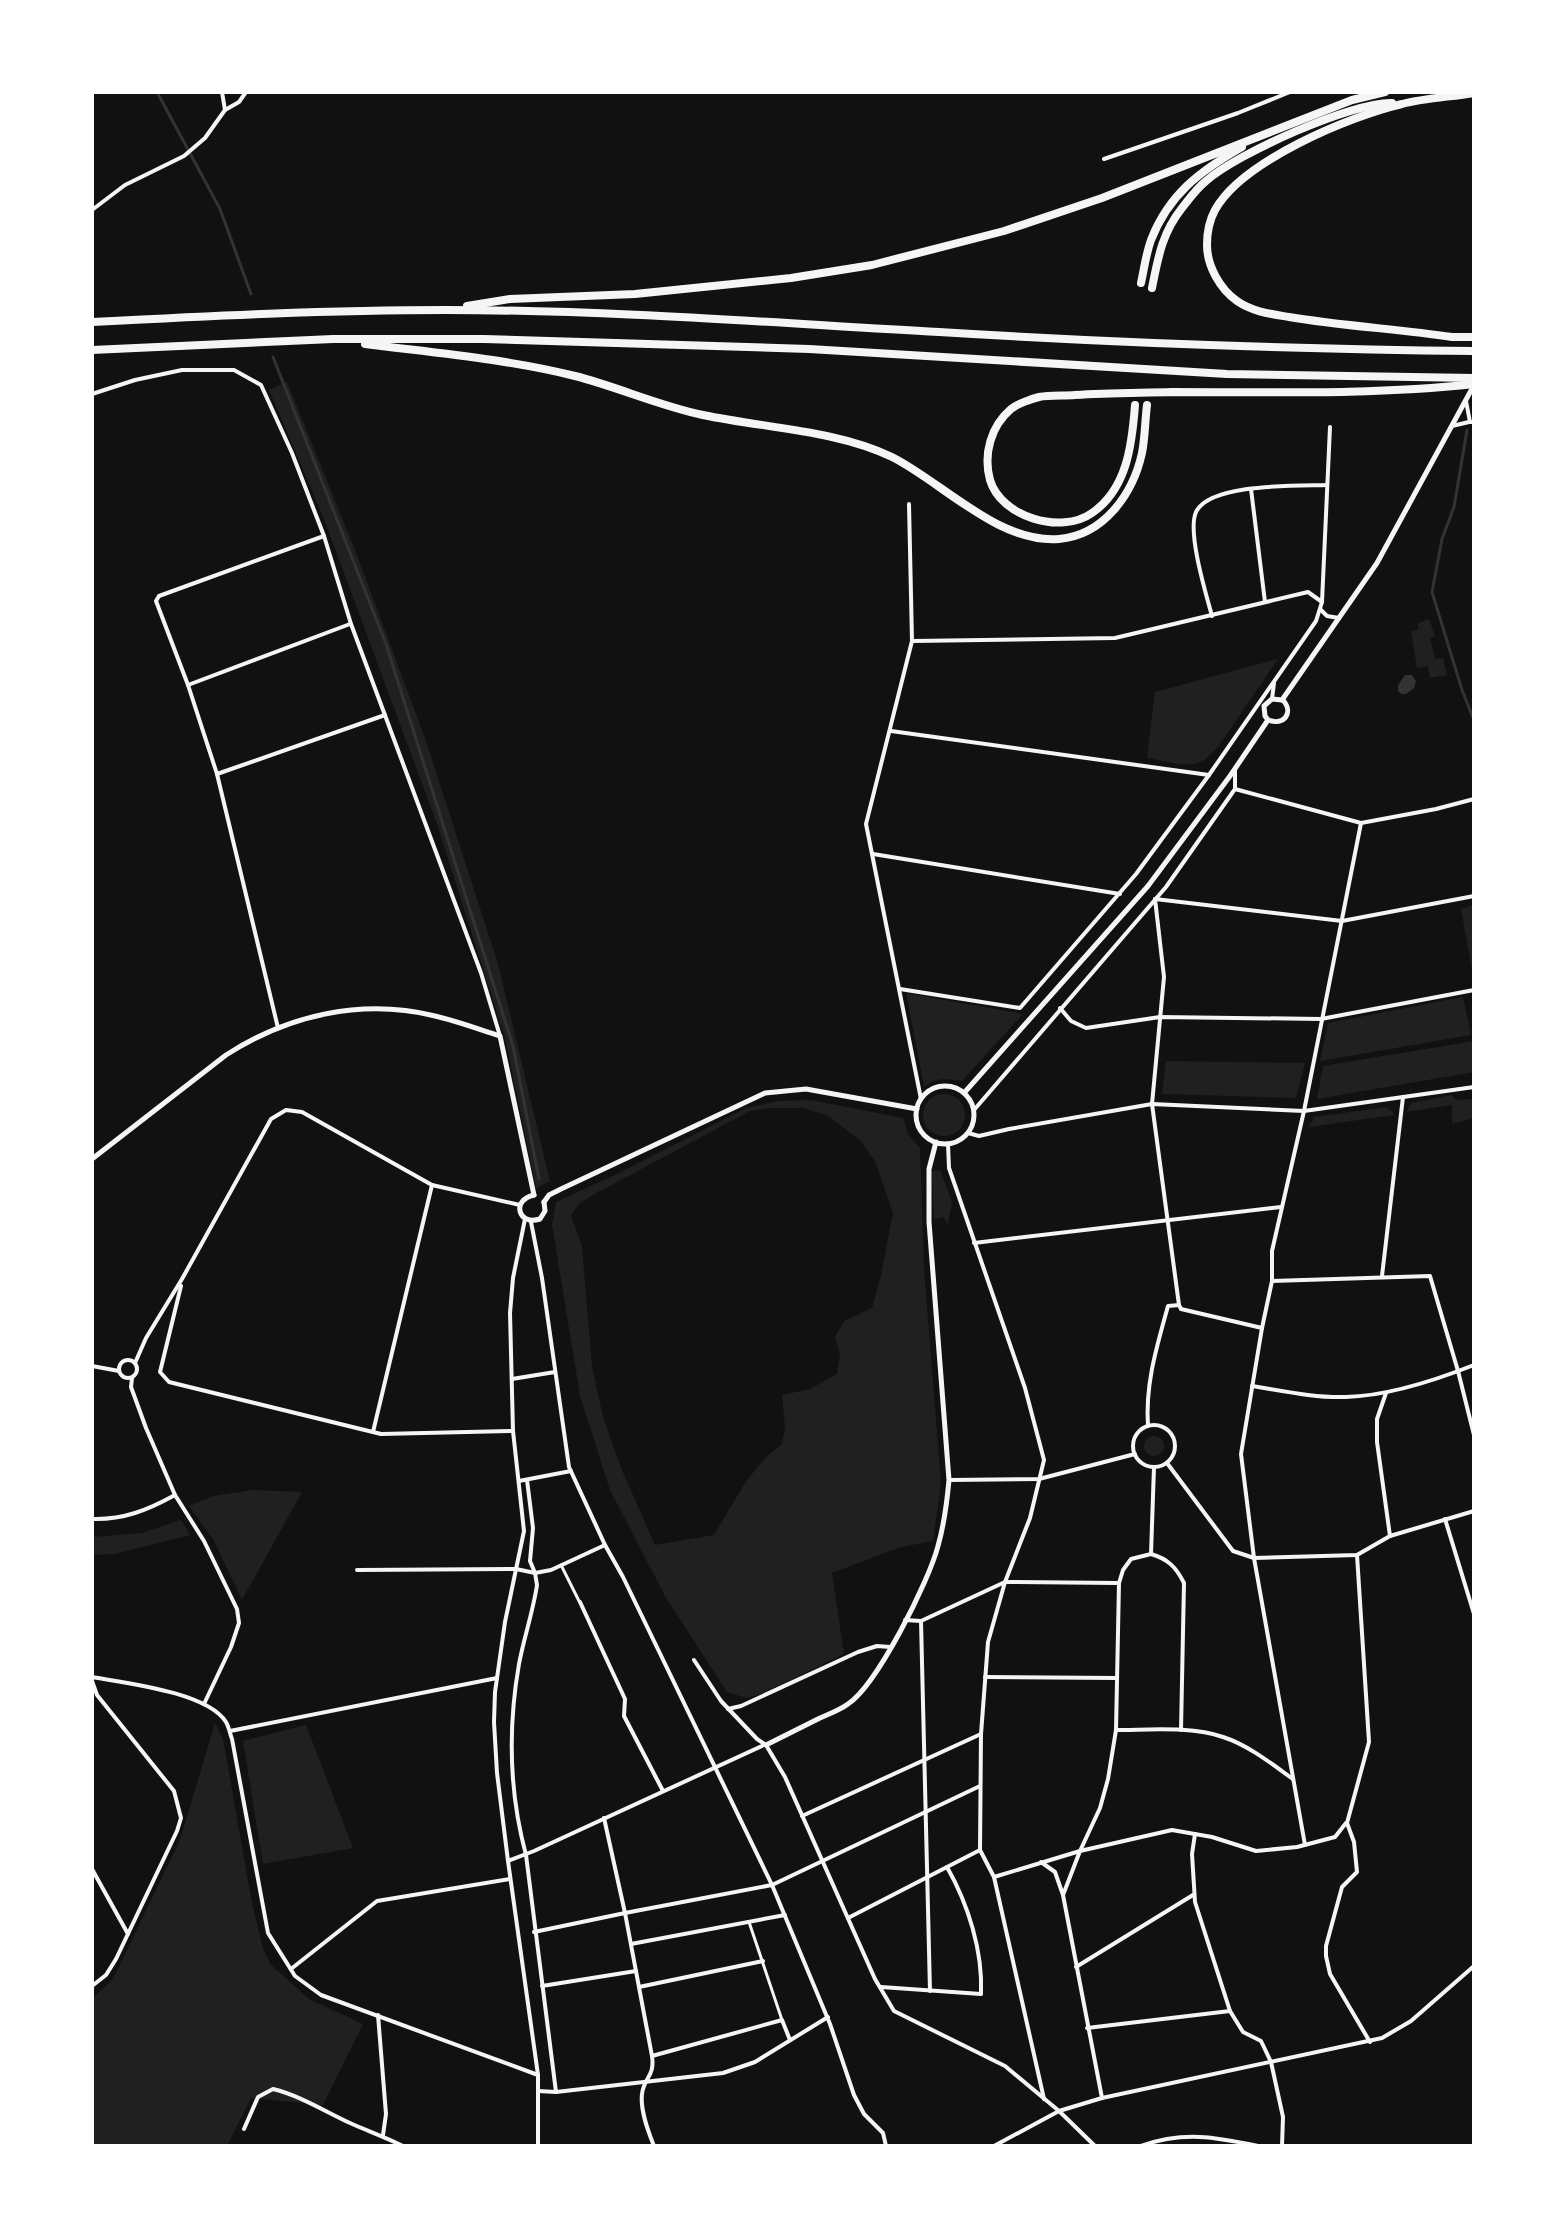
<svg xmlns="http://www.w3.org/2000/svg" width="1566" height="2238" font-family="'Source Sans 3',sans-serif">
  <style>
    .green { fill: #202020; fill-rule: evenodd }
    .water { fill: #333 }
    .lines { fill: none; stroke-linecap: round; stroke-linejoin: round }
    .stream { stroke: #333; stroke-width: 3 }
    .pedestrian { stroke: #f5f5f5; stroke-width: 3 }
    .minor { stroke: #f5f5f5; stroke-width: 4 }
    .tertiary { stroke: #f5f5f5; stroke-width: 5 }
    .motorway { stroke: #f5f5f5; stroke-width: 8 }
  </style>
  <rect width="100%" height="100%" fill="#111"/>
  <!-- green -->
  <g class="green">
    <path d="M287,382L357,555L426,741L498,964L550,1181L536,1188L505,1038L437,824L324,519L269,390Z"/>
    <path d="M1429,619L1435,636L1430,638L1435,659L1443,658L1447,675L1430,678L1428,666L1417,668L1411,631L1418,630V623Z"/>
    <path d="M1278,659L1218,747C1213,752 1208,758 1202,761C1188,769 1162,760 1147,758L1155,692Z"/>
    <path d="M1474,905V980L1461,909Z"/>
    <path d="M906,993L1023,1014L962,1081C947,1079 937,1077 924,1087Z"/>
    <path d="M1463,997L1471,1035L1320,1061L1328,1023Z"/>
    <path d="M1474,1041V1072L1317,1099L1323,1066Z"/>
    <path d="M1166,1061L1305,1063L1296,1098L1162,1094Z"/>
    <circle cx="944" cy="1115" r="21"/>
    <path d="M1452,1095L1456,1100L1474,1099V1118L1452,1124V1105L1406,1112L1411,1103Z"/>
    <path d="M811,1100L903,1118L908,1134L920,1148L924,1268L941,1483L933,1541L901,1547L832,1573L844,1654L759,1695L746,1698L727,1692L665,1596L610,1490L580,1396L552,1224L556,1202L615,1175L746,1108L778,1101ZM770,1108H804L828,1116L860,1140L876,1163L893,1213L881,1275L872,1308L844,1321L835,1337L840,1354L837,1374L810,1389L782,1395L785,1427L782,1444L764,1459L745,1483L714,1535L655,1545L621,1468L603,1417L592,1366L582,1247L571,1215L580,1203L593,1195L750,1111Z"/>
    <path d="M1386,1107L1392,1111L1394,1115L1309,1127L1314,1117Z"/>
    <path d="M940,1170L952,1202L948,1224L943,1217L934,1219L932,1171Z"/>
    <circle cx="1154" cy="1446" r="10"/>
    <path d="M253,1490L302,1492L242,1600L213,1539L189,1506L213,1496Z"/>
    <path d="M181,1520L190,1535L114,1554L92,1555V1537L142,1533Z"/>
    <path d="M215,1723L223,1739L252,1903L263,1949L271,1965L309,1999L363,2024L323,2105L251,2098L227,2146H92V1999L113,1979L180,1840Z"/>
    <path d="M306,1725L353,1848L263,1864L243,1741Z"/>
  </g>
  <!-- water -->
  <path class="water" d="M1405,675H1412L1416,681L1414,688L1406,694H1401L1398,691V685Z"/>
  <g class="lines">
    <!-- stream -->
    <g class="stream">
      <path d="M157,92L220,209L251,294"/>
      <path d="M273,357L386,644L513,1046L539,1179"/>
      <path d="M1467,430L1454,507L1442,539L1432,592L1462,690L1474,720"/>
    </g>
    <!-- pedestrian -->
    <g class="pedestrian">
      <path d="M561,1565L579,1601"/>
      <path d="M749,1922L782,2020"/>
    </g>
    <!-- minor -->
    <g class="minor">
      <path d="M222,92L225,110"/>
      <path d="M1104,159L1238,113L1290,92"/>
      <path d="M92,210L125,185L184,156L205,138L225,110L239,102L246,92"/>
      <path d="M92,394L135,380L182,370H234L261,385L292,453L324,536L351,624L481,973L500,1036"/>
      <path d="M1466,401L1470,422H1474"/>
      <path d="M1452,426L1469,422"/>
      <path d="M1251,489L1265,602"/>
      <path d="M909,504L912,641L866,824L921,1099"/>
      <path d="M1320,609L1327,616L1339,618"/>
      <path d="M1212,616C1206,594 1187,532 1196,512C1210,483 1298,486 1327,485"/>
      <path d="M913,641L1115,638L1308,592L1322,602"/>
      <path d="M188,685L350,624"/>
      <path d="M1272,699L1274,683"/>
      <path d="M891,731L1209,775"/>
      <path d="M217,774L385,715"/>
      <path d="M1235,789L1361,823L1436,809L1474,799"/>
      <path d="M873,854L1120,894"/>
      <path d="M1155,899L1164,977L1152,1104L1179,1305L1181,1309L1262,1328"/>
      <path d="M1155,899L1342,921L1474,896"/>
      <path d="M900,989L1020,1008L1136,874L1209,775L1316,621L1322,602L1330,427"/>
      <path d="M1060,1008L1071,1021L1086,1028L1160,1017L1321,1019L1474,990"/>
      <path d="M278,1028L217,774L188,685L156,601L159,596L324,536"/>
      <path d="M974,1110L1166,887L1235,789V769"/>
      <path d="M968,1133L979,1136L1009,1129L1152,1104L1304,1111L1474,1087"/>
      <path d="M948,1144L949,1168L1025,1388L1044,1460L1030,1518L1005,1582L988,1642L981,1734L980,1850L994,1877L1044,2099"/>
      <path d="M525,1219L513,1278L510,1313L513,1431L524,1531L505,1622L495,1692L494,1722L497,1773L508,1861L538,2075V2146"/>
      <path d="M531,1222L542,1278L569,1467L605,1545L623,1577L772,1885L830,2024L854,2095L864,2114L883,2133L886,2146"/>
      <path d="M974,1243L1281,1207"/>
      <path d="M1382,1276L1403,1097"/>
      <path d="M1272,1281L1430,1276L1458,1371L1474,1435"/>
      <path d="M181,1286L160,1372L169,1382L381,1434L512,1431"/>
      <circle cx="128" cy="1369" r="9"/>
      <path d="M135,1363L146,1338L182,1279L271,1119L286,1110L302,1112L432,1185L520,1205"/>
      <path d="M92,1366L119,1371"/>
      <path d="M132,1378L131,1387L146,1428L175,1495L204,1541L237,1609L239,1623L231,1647L204,1704"/>
      <path d="M512,1379L555,1372"/>
      <path d="M1252,1386C1283,1391 1315,1398 1346,1397C1387,1396 1436,1380 1474,1365"/>
      <path d="M1386,1393L1377,1419V1442L1390,1536"/>
      <circle cx="1154" cy="1446" r="21"/>
      <path d="M1148,1426C1145,1384 1157,1346 1168,1306L1179,1305"/>
      <path d="M373,1432L432,1185"/>
      <path d="M1167,1463L1233,1551L1254,1558L1357,1555L1390,1536L1474,1511"/>
      <path d="M527,1480L533,1528L530,1561L535,1573L537,1585C533,1612 524,1637 519,1664C508,1727 509,1792 526,1855L556,2092"/>
      <path d="M949,1480L1039,1479L1135,1454"/>
      <path d="M519,1481L571,1471"/>
      <path d="M92,1519C123,1520 148,1510 175,1495"/>
      <path d="M1445,1519L1474,1614"/>
      <path d="M1151,1554C1168,1559 1176,1567 1184,1583L1181,1730"/>
      <path d="M1357,1555L1369,1742L1347,1823L1354,1842L1357,1872L1342,1887L1326,1946V1956L1330,1974L1370,2042"/>
      <path d="M357,1570L516,1569L535,1573L551,1570L605,1545"/>
      <path d="M580,1602L625,1699L624,1716L663,1791"/>
      <path d="M905,1620L921,1621L1005,1582L1118,1583"/>
      <path d="M921,1621L930,1991"/>
      <path d="M694,1660L721,1701L757,1739L766,1745L785,1777L875,1979L894,2011L1005,2066L1059,2111L1095,2146"/>
      <path d="M92,1677C125,1683 207,1692 226,1722C229,1727 230,1734 232,1739L268,1933L295,1976L321,1995L538,2075"/>
      <path d="M985,1677L1117,1678"/>
      <path d="M92,1681L97,1695L174,1791L181,1818L177,1831L116,1959L106,1975L92,1986"/>
      <path d="M728,1709L741,1706L858,1652L877,1646L890,1647"/>
      <path d="M1116,1730C1149,1730 1192,1726 1223,1737C1248,1745 1272,1764 1293,1779"/>
      <path d="M230,1731L497,1678"/>
      <path d="M802,1816L981,1734"/>
      <path d="M604,1818L625,1913L652,2056C655,2077 644,2077 642,2094C640,2110 648,2131 654,2146"/>
      <path d="M1195,1834L1192,1854L1195,1902L1230,2011L1243,2032L1261,2041L1271,2062L1283,2117L1282,2146"/>
      <path d="M1305,1845L1254,1558L1241,1454L1262,1328L1272,1281V1251L1304,1111L1361,823"/>
      <path d="M508,1861L534,1851L764,1745"/>
      <path d="M1041,1862L1055,1872L1063,1895"/>
      <path d="M92,1869L128,1934"/>
      <path d="M994,1877L1080,1851L1172,1830L1212,1837L1256,1851L1297,1847L1335,1837L1346,1823"/>
      <path d="M848,1918L980,1850"/>
      <path d="M534,1932L625,1913L772,1885L980,1786"/>
      <path d="M631,1944L785,1915"/>
      <path d="M1076,1967L1193,1895"/>
      <path d="M291,1969L377,1901L510,1879"/>
      <path d="M542,1986L636,1971"/>
      <path d="M639,1987L763,1961"/>
      <path d="M881,1987L981,1994C983,1951 968,1904 947,1867"/>
      <path d="M378,2015L386,2114L383,2135"/>
      <path d="M1087,2028L1230,2011"/>
      <path d="M652,2056L782,2020L790,2040"/>
      <path d="M538,2091L556,2092L723,2073L755,2062L828,2017"/>
      <path d="M1102,2098L1063,1895L1080,1851L1100,1808L1108,1779L1116,1730L1119,1583L1123,1570L1131,1559L1151,1554L1154,1467"/>
      <path d="M244,2129L258,2097L273,2089C301,2096 324,2111 350,2123C368,2131 385,2137 403,2146"/>
      <path d="M994,2146L1059,2111L1102,2098L1382,2038L1411,2021L1474,1966"/>
      <path d="M1141,2146C1183,2131 1216,2137 1258,2146"/>
    </g>
    <!-- tertiary -->
    <g class="tertiary">
      <path d="M1282,700L1377,563L1474,385"/>
      <path d="M1268,720C1284,726 1294,713 1283,700"/>
      <path d="M1268,720L1265,716L1264,706L1272,699L1282,700"/>
      <circle cx="945" cy="1115" r="29"/>
      <path d="M964,1093L1148,886L1230,776L1268,720"/>
      <path d="M92,1159L226,1055C288,1015 362,998 435,1016C457,1021 478,1029 500,1036L534,1195"/>
      <path d="M534,1195C511,1200 518,1226 540,1219L545,1211L544,1202"/>
      <path d="M544,1202L549,1195L561,1189L765,1093L806,1089L917,1109"/>
      <path d="M766,1745C784,1736 802,1727 820,1718C829,1714 840,1710 848,1704C877,1685 929,1581 938,1546C944,1525 947,1502 949,1480L929,1222V1169L936,1142"/>
    </g>
    <!-- motorway -->
    <g class="motorway">
      <path d="M1474,93C1450,97 1425,98 1402,104C1350,116 1242,161 1215,210C1209,221 1207,232 1207,245C1207,266 1220,289 1237,301C1253,312 1271,314 1289,317C1343,326 1398,329 1452,337H1474"/>
      <path d="M1141,283C1144,269 1146,254 1151,240C1169,194 1200,171 1242,147"/>
      <path d="M1152,288C1158,258 1162,233 1182,208C1189,199 1197,188 1206,181C1238,153 1352,102 1392,103"/>
      <path d="M467,306L510,299L635,294L791,278L872,265L1004,231L1102,198L1352,100L1385,92"/>
      <path d="M92,322C210,316 328,310 446,310C611,310 775,323 939,332C1117,343 1296,349 1474,351"/>
      <path d="M365,344C436,353 506,359 575,376C618,387 660,406 703,415C764,428 836,430 892,457C942,482 999,544 1059,539C1104,535 1133,494 1142,453C1145,438 1145,421 1147,405"/>
      <path d="M92,350L333,339H484L809,349L1227,374L1474,378"/>
      <path d="M1135,405C1132,445 1127,489 1092,513C1061,535 1001,517 990,480C983,454 991,426 1011,409C1017,404 1031,399 1039,397C1050,395 1064,396 1075,395C1108,393 1139,393 1172,392C1272,392 1374,395 1474,384"/>
    </g>
  </g>
  <!-- border -->
  <rect width="1566" height="2238" fill="none" stroke="#ffffff" stroke-width="188"/>
</svg>
